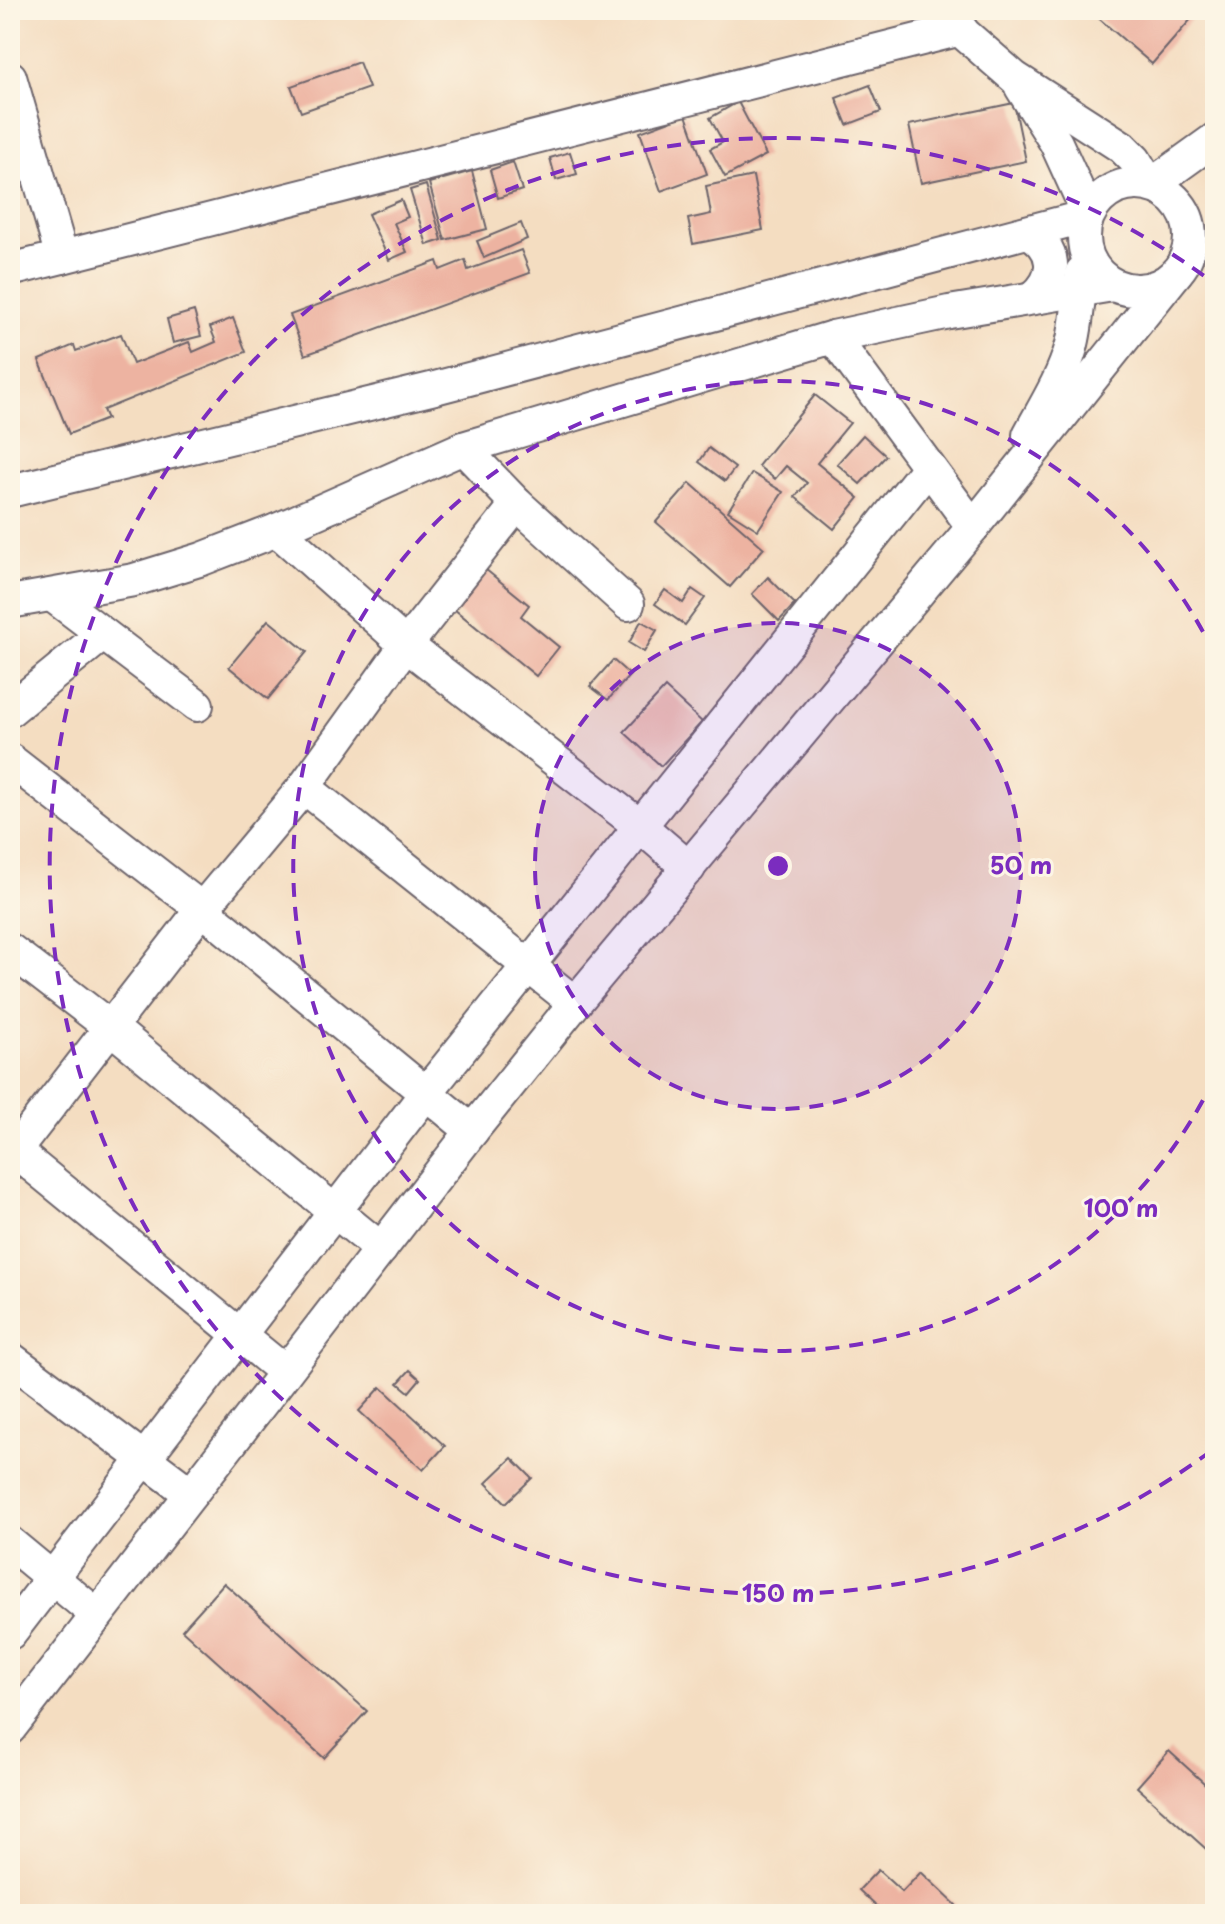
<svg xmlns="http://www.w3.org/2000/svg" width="1225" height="1924" font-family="'Playpen Sans',sans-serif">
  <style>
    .building { fill: #edb3a1 }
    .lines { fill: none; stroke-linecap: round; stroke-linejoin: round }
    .minor-casing { stroke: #6c636a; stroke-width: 36 }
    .minor { stroke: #fff; stroke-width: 32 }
    .ring { fill: none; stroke: #7b2cbf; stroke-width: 4; stroke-dasharray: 14 10 }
    .centre { fill: #7b2cbf; stroke: #fcf5e5; stroke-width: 4 }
    .ring-label { font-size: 24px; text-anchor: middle; font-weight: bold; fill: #7b2cbf; stroke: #fcf5e5; stroke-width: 6; stroke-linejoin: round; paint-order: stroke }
  </style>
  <rect width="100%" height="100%" fill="#fcf5e5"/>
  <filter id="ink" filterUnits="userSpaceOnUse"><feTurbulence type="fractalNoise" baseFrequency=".0125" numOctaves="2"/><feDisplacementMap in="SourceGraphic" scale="16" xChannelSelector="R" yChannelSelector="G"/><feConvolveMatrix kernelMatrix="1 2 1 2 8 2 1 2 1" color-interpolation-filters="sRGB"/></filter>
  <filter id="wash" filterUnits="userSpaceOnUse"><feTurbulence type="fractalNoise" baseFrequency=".006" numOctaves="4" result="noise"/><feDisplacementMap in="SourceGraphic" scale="32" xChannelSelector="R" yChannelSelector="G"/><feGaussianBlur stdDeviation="1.8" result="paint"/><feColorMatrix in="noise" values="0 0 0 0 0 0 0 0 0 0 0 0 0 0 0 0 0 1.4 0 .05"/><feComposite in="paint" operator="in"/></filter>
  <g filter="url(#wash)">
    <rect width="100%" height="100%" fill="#f4ddc1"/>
    <g id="blocks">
      <!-- building -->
      <g class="building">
        <path d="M1089,10H1199L1152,64Z"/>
        <path d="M359,62L369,88L301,112L291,86Z"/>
        <path d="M870,85L881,112L847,125L836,98Z"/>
        <path d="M738,102L766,155L725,177L710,149L723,142L710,118Z"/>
        <path d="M1014,103L1026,161L921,183L909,125Z"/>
        <path d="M686,115L707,174L661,191L640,132Z"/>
        <path d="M570,152L577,174L556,180L550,158Z"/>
        <path d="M513,162L522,190L498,198L490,170Z"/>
        <path d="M472,171L487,229L445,240L429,183Z"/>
        <path d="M753,176L763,230L693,244L688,219L711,214L706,186Z"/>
        <path d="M426,185L442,240L427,245L410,190Z"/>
        <path d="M401,200L408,217L394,223L407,252L389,260L368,214Z"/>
        <path d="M521,223L527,239L484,258L477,241Z"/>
        <path d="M521,250L530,273L305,355L290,315L437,261L440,270L465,260L468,270Z"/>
        <path d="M194,311L201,336L173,343L167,319Z"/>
        <path d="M233,318L246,352L103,410L107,419L69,434L39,360L74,345L76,351L121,334L133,364L189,342L193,352L216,342L210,327Z"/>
        <path d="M815,395L850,423L817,463L859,498L834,529L795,497L807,483L786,466L775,479L758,466Z"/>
        <path d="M10,398L17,420L10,422Z"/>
        <path d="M863,435L886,456L860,484L837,464Z"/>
        <path d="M709,448L735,468L725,481L699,462Z"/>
        <path d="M752,473L783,492L758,530L728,511Z"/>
        <path d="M690,483L764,548L730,587L656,522Z"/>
        <path d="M485,569L529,605L521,616L559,647L536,676L454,609Z"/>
        <path d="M768,577L795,604L779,621L752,594Z"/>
        <path d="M692,589L705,598L685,625L655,604L665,590L683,603Z"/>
        <path d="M268,620L307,652L268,699L229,667Z"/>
        <path d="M641,621L657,630L644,652L629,643Z"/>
        <path d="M613,660L630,675L608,700L590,686Z"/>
        <path d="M665,688L702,722L661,766L624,732Z"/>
        <path d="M410,1370L420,1379L409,1392L398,1383Z"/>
        <path d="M381,1387L445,1446L423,1470L359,1411Z"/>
        <path d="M512,1458L532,1478L506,1503L486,1483Z"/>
        <path d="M224,1583L367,1711L324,1758L182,1630Z"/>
        <path d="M1169,1751L1215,1793V1857L1137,1787Z"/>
        <path d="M878,1870L902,1892L921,1872L956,1905L948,1914H878L881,1911L859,1890Z"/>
      </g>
    </g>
  </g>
  <g filter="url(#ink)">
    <use href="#blocks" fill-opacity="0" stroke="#6c636a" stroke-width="2"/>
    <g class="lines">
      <defs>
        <g id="minor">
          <path d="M937,10L1015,78L1122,147L1135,160L1149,184"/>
          <path d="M10,77L62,257L961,29"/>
          <path d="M1021,87L1056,143L1088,213"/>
          <circle cx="1137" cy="237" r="53"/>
          <path d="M1151,185L1215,139"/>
          <path d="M1028,232C1056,247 1059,276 1034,297"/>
          <path d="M10,270L62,257"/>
          <path d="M833,337L973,527"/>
          <path d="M1029,435C1044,407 1062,379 1071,348C1078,323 1078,297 1082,272"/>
          <path d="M463,448L517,504L628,604"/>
          <path d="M10,491L431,389L1087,216"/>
          <path d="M277,530L406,645L640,826L689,868"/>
          <path d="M53,596L197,705"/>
          <path d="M10,602L134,580L202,559L277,530L463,448L833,337L949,312L1113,285"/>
          <path d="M10,710L103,634"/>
          <path d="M10,760L202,909L472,1131"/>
          <path d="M304,787L575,1003"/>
          <path d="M10,950L110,1027L381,1249"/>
          <path d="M10,1147L285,1372"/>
          <path d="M10,1157L202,909L304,787L406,645L517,504"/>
          <path d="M10,1358L191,1494"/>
          <path d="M10,1543L97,1615"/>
          <path d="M10,1633L426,1093L927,469"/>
          <path d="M10,1728L472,1131L575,1003L973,527L1176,273"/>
        </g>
      </defs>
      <!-- minor casing -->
      <use href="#minor" class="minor-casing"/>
      <!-- minor -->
      <use href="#minor" class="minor"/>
    </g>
  </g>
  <!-- distance rings -->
  <circle cx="778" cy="866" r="243" fill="#7b2cbf" fill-opacity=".12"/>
  <g class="ring">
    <circle cx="778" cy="866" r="243"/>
    <path d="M1214 1079A485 485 0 1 1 1214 653"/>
    <path d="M1211 1451A728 728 0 1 1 1211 281"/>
  </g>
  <circle cx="778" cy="866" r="12" class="centre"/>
  <g class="ring-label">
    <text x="1021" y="874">50 m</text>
    <text x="1121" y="1217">100 m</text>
    <text x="778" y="1602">150 m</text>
  </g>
  <!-- margin -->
  <rect width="1225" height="1924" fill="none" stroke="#fcf5e5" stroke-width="40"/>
</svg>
